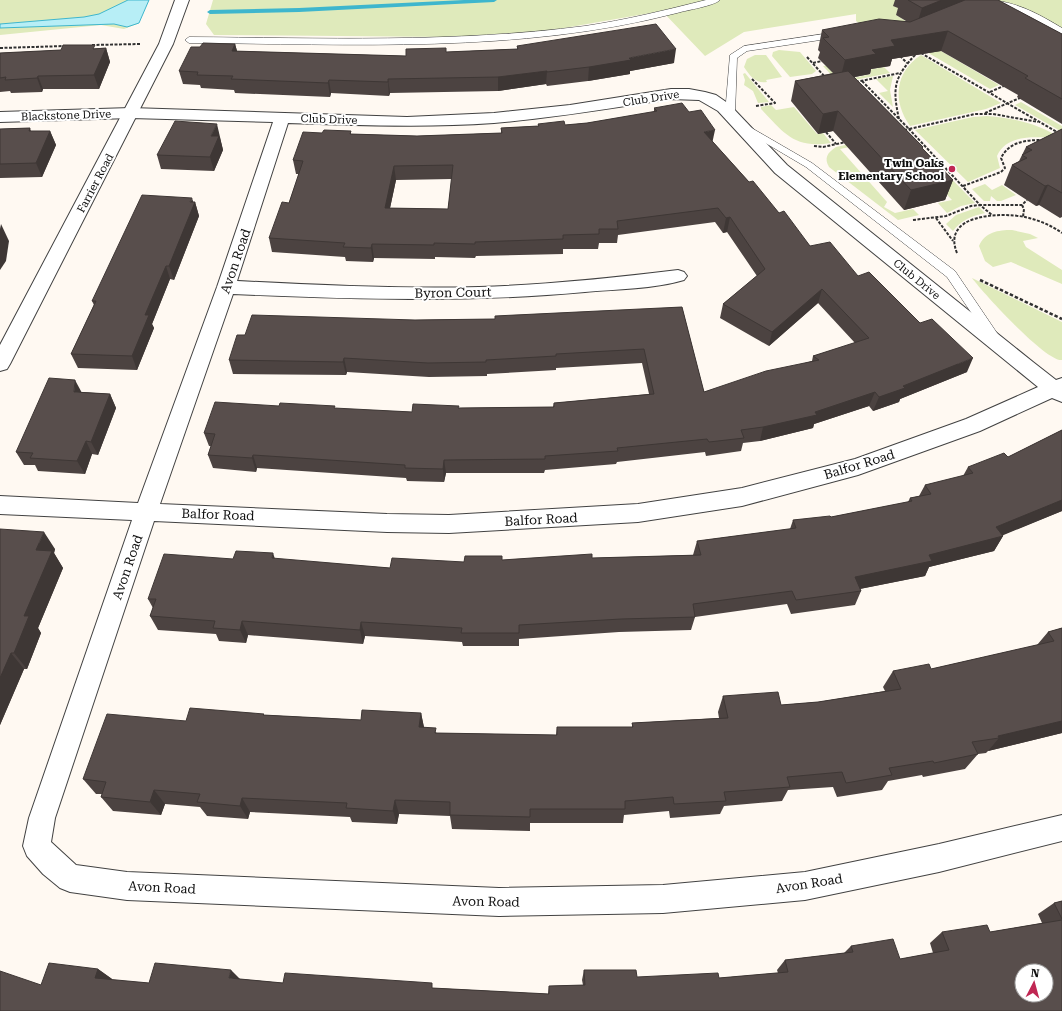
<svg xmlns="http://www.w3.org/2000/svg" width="1062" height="1011" font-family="'Roboto Serif',serif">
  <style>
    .green { fill: #dfeabb }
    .water { fill: #b7eef6; stroke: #3eb6cd }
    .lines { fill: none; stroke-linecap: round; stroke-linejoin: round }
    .stream { fill: #3eb6cd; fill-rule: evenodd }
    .service-casing { stroke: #424242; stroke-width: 1 }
    .minor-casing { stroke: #424242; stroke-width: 2 }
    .tertiary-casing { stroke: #424242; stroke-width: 2 }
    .path-far1 { stroke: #313131; stroke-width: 2; stroke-dasharray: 3 1.5; stroke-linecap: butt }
    .path { stroke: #313131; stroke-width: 2.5; stroke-dasharray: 3.5 2; stroke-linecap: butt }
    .service { fill: #fff; fill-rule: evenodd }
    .minor { fill: #fff; fill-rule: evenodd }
    .tertiary { fill: #fff; fill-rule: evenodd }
    .wall { fill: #4c4341; fill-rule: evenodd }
    .shaded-wall { fill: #3e3735 }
    .building { fill: #584e4c; stroke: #3e3735; fill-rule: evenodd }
    .poi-dot { fill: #c02753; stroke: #fff; stroke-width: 1.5 }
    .labels { text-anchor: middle; stroke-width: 4; stroke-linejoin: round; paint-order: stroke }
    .far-street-label { font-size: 11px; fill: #0f0f0f; stroke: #fff }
    .far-poi-label { font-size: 11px; font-weight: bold; fill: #0f0f0f; stroke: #fff; text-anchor: end }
    .street-label { font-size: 13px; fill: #0f0f0f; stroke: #fff }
  </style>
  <rect width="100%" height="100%" fill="#fff9f2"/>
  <!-- green -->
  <g class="green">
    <path d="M0,0H149L137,24L124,29L101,25L0,35Z"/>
    <path d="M213,0H907L903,12L896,15L912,25L862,26L856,21V14L744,32L705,56L662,11L547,31L453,37L214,35L206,24Z"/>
    <path d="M979,0H1062V58Z"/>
    <path d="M934,47L999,85L990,89L925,51Z"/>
    <path d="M779,50L800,52L816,71L812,74L790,77L772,56L773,52Z"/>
    <path d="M755,55H766L782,77L766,80L767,82C756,84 750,76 744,67L747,59Z"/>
    <path d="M921,55L1001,103L986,109L910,126C892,101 895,72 921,55Z"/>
    <path d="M831,65L845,80L871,74L868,70L884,67L890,73L839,83L823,66Z"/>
    <path d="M745,73L769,102L758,103L753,91L744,85L745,80L743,74Z"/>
    <path d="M893,76L890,90L893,107L879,93L888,91L876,79Z"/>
    <path d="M1021,102L1062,126V132L1015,105Z"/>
    <path d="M771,105L776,110L794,107L817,134L823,133L831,143C794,149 784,133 761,109V107Z"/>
    <path d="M987,116C1014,118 1038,124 1061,138C1039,138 1008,132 997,156L1000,168L968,182L915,130L973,117Z"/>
    <path d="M906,132L883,140L840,149L887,202L884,207L895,213L913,209L919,215L898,220L829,167C824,158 827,153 836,147Z"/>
    <path d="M937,164L975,203L961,206L947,213L938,203L952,200L921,167Z"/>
    <path d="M985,184L992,190L1002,185L1016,195L1001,201H997L991,196L990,201H984L972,189Z"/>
    <path d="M979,207L985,213C972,216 961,220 953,231L946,224L956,215Z"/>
    <path d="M1012,230L1030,234L1038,238L1023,241L1026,247L1062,270V284L1011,262L993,267L985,261L979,246C985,232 998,230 1012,230Z"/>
    <path d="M972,278L1062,322V360C1047,363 983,293 972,278Z"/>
  </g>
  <!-- water -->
  <path class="water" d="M128,0H149L139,23L127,27L114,24L0,28V24L84,17L99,14Z"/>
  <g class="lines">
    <!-- stream -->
    <path class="stream" d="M464,0H497L494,2L299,12L210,14L207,12L210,10L299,8Z"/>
    <defs>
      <g id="service">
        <path d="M706,0H720C714,6 687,10 677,13C519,54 351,44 189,43L185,40L189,37C321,38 454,43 585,26C626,20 666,10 706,0Z"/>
        <path d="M999,1C1023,5 1042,16 1062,28V34C1045,29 1030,15 1013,9C1006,7 991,9 986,4L990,2Z"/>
        <path d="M837,32L840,33V37L747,51L737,58L735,114L730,117L727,116L725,114L730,55L744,46Z"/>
        <path d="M743,123L812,163L955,271L997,333L999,336L997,339H989L947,277L806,167L740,128V124Z"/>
      </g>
      <path id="minor" d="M671,89H689L705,92L716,95L729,104L787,165L1033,362L1056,380L1062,378V402L1052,398L980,431L858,475L742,506L638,522L449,533L387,532L154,521L55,818L51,842L76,865L127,872L499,888L663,885L805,872L939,844L1062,815V841L939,872L805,900L663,913L499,916L127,900L70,892L60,888L43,874L27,856L23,846L29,818L132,520L0,514V496L138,503L217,287L273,122L131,118L0,122V112L131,108L407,117L494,113L570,105ZM671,99L699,100L718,111L775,173L1038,387L966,419L855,459L742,488L638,504L449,515L387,514L160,504L233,294C351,299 468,303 585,292C617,289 654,289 684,280L687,276L684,272L678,270C612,278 545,285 479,287C398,289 318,285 237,281L288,123C357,125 425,128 494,123C553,118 612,108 671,99Z"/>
      <path id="tertiary" d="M175,0H189L173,44L10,364L7,369L0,371V345L159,44Z"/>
    </defs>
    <!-- service casing -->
    <use href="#service" class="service-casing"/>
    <!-- minor casing -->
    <use href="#minor" class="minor-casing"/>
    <!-- tertiary casing -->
    <use href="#tertiary" class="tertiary-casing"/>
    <!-- path-far1 -->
    <g class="path-far1">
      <path d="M92,45L140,44"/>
      <path d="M0,48L65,46"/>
      <path d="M921,53L1062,135"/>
      <path d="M900,56L907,63"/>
      <path d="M807,57L825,77"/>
      <path d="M813,63L822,61"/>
      <path d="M752,79L775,103L756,106"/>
      <path d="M862,81L909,129L975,114H993L1038,122"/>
      <path d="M856,82L900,73"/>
      <path d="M990,92L1006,85"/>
      <path d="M985,113L1022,97"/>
      <path d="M899,119C892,87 894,77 917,53"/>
      <path d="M904,130L909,129L980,205H1022L1027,200"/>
      <path d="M826,132L836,144"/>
      <path d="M814,146L823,147L846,142"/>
      <path d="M963,186L1001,172L1005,168L1001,158C1009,142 1025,140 1042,140"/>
      <path d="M1022,205L1024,209L1023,217"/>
      <path d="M936,218L953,241"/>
      <path d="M913,220L946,216L971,206L980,205L992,215"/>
      <path d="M957,253C941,214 1000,212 1025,217C1038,220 1051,225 1062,233"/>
    </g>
    <!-- path -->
    <path class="path" d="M980,280L1062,319"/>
    <!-- service -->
    <use href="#service" class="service"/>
    <!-- minor -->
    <use href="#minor" class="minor"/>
    <!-- tertiary -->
    <use href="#tertiary" class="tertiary"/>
  </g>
  <!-- wall -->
  <g class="wall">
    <path d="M895,0H998L1062,34V124L1017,97L1018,95L941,51L892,59L890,66L871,69L870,74L854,77L923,147V149L953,180L945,200L904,210L833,131L818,134L791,101L795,81L833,73L818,58L820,52L818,50L822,30L906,21L896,15L898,8L893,6Z"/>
    <path d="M235,44L237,51L406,56L447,52L517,49V46L674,63L630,71V74L588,81L547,86L546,84L498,91L390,93L389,96L331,93L330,97L235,93L234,90L201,88L200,85L183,84L179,71L200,47Z"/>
    <path d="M106,48L110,62L99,89H43L42,92L11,93L10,91L0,92V53Z"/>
    <path d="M654,108L689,112L713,142L749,182L779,213L810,246L858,276L967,372L900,399L899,402L873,411L869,406L814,424L813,428L760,441L743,443L741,451L706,456L705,452L617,462L616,464L545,470L544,473H446L444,482L407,481L406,478L257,468L256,472L213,468L208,455L211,446H209L204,433L279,406L412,412L459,408L553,407L554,403L649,394L642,363L556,368V370L487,374V376L429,377L347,372L346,375L233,374L229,360L245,335L415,320L495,319L682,307L704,392L812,361L813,356L855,343L818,303L769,346L720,318L723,304L757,276L727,232L723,233L715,222L618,235L617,243H599L598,249H563V254L476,256L475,258L435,257V259L374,258L373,262L346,261L345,257L272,252L269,238L289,203L299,174H296L293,160L322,133L351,131V134L417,136L501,133V128L538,126V124L565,125L587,123L654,112ZM452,179L448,209L390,208L396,180Z"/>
    <path d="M30,128L31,131H50L56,145L42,177L0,178V129Z"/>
    <path d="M1062,129V217L1060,218L1039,205L1036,206L1004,185L1012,165L1019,161L1026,147Z"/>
    <path d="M220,137V138L223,150L214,171L161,169L157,155Z"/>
    <path d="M194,202H195L199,216L174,280L170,279L152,324L154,328L137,370L78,368L71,354L94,305L92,301Z"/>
    <path d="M82,392L110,394L116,408L98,455L92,454L85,474L38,471L35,465H24L16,452Z"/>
    <path d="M1062,430V511L1002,535L1003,536L994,551L929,567L925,576L860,589L861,591L855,605L791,614L787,604L695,617L691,630L619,632L519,639V646H463L462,642L365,636L363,644L248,635L246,643L219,641L216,634L158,630L150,616L153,608L148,599L233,559H275L390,568L502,560L592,558L693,555L697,541L790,529L793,520L831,517L908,502L910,498L919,496L925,485L963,476L968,467L1008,457Z"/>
    <path d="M0,529L55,549L54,553L63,568L38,628L41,633L27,669H24L0,725Z"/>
    <path d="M1062,628V733L988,751L986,753L978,754L965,769L923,777L922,775L888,781L882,790L837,797L833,787L788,790L782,801L724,806L720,814L670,818L669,811L624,815L623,823H530V831L452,829L450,816L399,814L397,824L352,822L350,817L250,812L248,819L207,816L200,807L165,804L161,815L113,811L101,797L102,794H96L83,779L186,721L264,714V715L361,720L421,713L424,727L437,733L556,735L557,727H632V723L719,718L718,712L723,696L781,705L818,702L885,691L883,687L893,671L931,669L1037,645L1048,632Z"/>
    <path d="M1062,901V1011L41,985L98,969L112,979L111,980L149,983L240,979L283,983L434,988L548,994L549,986L583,985L582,980L584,970L637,977L719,978L778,973L777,970L785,960L844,953L851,946L900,959L933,953L930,943L942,932H990L1042,923L1038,914L1054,903Z"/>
  </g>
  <!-- shaded-wall -->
  <g class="shaded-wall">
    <path d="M942,0H978L916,27L922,8Z"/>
    <path d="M948,31L941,51L892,59L890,66L871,69L870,74L840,80L845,60L891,40Z"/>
    <path d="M235,44L239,58L232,51Z"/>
    <path d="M106,48L110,62L99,89L94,75Z"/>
    <path d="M676,49L674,63L630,71V74L588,81L589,67L629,58Z"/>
    <path d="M547,71L546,84L498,91V77Z"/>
    <path d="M38,76L43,89L42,92L37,78Z"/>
    <path d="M388,79L390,93L389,96L388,82Z"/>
    <path d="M329,80L331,93L330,97L328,83Z"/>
    <path d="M838,111L833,131L818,134L823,114Z"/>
    <path d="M217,124L223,150L214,171L210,157L211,136Z"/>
    <path d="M715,130L712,144L704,132Z"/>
    <path d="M50,131L56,145L42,177L36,163Z"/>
    <path d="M394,166L396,180L387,222L385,208Z"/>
    <path d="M953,180L945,200L904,210L911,190Z"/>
    <path d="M1048,185L1039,205L1036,206L1045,186Z"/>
    <path d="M192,198L194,204L195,202L199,216L174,280L169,266Z"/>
    <path d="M730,217L727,232L723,233L726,218Z"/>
    <path d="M1,224L9,241L6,261L0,270V229Z"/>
    <path d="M372,244L374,258L373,262L371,248Z"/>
    <path d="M166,266L170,279L152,324L154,328L137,370L132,356L145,315Z"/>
    <path d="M822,289L818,303L769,346L772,332Z"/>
    <path d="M344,358L347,372L346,375L343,362Z"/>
    <path d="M973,358L967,372L900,399L899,402L873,411L879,397L903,386Z"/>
    <path d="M75,380L82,393L74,392Z"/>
    <path d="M875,392L869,406L814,424L813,428L760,441L763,427L815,412Z"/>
    <path d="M110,394L116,408L98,455L91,442Z"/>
    <path d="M86,441L92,454L85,474L77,461Z"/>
    <path d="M253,455L257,468L256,472L252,458Z"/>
    <path d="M444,460L446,473L444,482L443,469Z"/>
    <path d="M1062,500V511L994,539L1003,536L994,551L929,567L925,576L849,591L855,577L929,555L996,527Z"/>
    <path d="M44,532L55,549L54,553L63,568L38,628L41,633L27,669L14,653L36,550Z"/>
    <path d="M273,553L278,568L272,558Z"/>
    <path d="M242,621L248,635L246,643L240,630Z"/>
    <path d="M361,622L365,636L363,644L360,630Z"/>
    <path d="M11,653L24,669L0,725V678Z"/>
    <path d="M421,713L424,728L419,727Z"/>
    <path d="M1062,721V733L988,751L999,738L998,736Z"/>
    <path d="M154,790L165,804L161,815L150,802Z"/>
    <path d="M242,798L250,812L248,819L240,806Z"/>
    <path d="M395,800L399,814L397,824L393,811Z"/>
    <path d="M98,969L112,979L108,988L95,978Z"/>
    <path d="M231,970L241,980L229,978Z"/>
  </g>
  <!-- building -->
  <g class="building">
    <path d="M908,0H942L922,8Z"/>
    <path d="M965,0H998L1062,34V99L1025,78L1028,76L948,31L891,40L895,46L872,50L876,54L845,60L823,38L829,37L822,30L879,19L910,22Z"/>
    <path d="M656,24L676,49L629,58L631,60L589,67L547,72V71L498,77L388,79V82L329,80L328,83L231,79L233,76L197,75L198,72L179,71L191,47H200L203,43L235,44L232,51L406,56V49L446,48V52L518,49L517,46Z"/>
    <path d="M63,45H95L93,49L106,48L94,75L38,76L37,78L5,80L6,77L0,78V53L61,50Z"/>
    <path d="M848,71L923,147L922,148L953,180L911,190L838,111L823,114L795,81Z"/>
    <path d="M682,103L689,112L701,110L715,130L704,132L749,182L753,181L779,213L784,211L810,246L830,242L858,276L869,272L920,323L932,319L973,358L903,386L905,388L879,397L875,392L815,412L817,415L763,427L741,430L744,438L709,442L707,439L617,448L618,451L545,456V459L444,460L443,469L405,468V465L253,455L252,458L208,455L215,434L204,433L215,402L279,406L280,403L335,406L334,408L412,412L413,404L459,406L458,408L554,407V403L654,394L644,349L556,354V356L486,360V362L428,363L344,358L343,362L229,360L237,335H245L252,315L415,320L495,319V316L682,307L704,392L766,371L819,360L813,356L869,338L822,289L772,332L723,304L765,269L730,217L726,218L718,208L617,221L618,229H599V234L563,235V239L475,242V244L434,243V245L372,244L371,248L343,247L345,243L269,238L282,202L289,203L303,161L293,160L303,132L322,133L324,130L351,131L350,134L417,136L502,133L501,128L539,126L538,124L564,121L565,125L587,123L657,111L654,108ZM453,165L448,209L385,208L394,166Z"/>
    <path d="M175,121L217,124L211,136H219L210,157L157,155Z"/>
    <path d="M30,128L29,131H50L36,163L0,164V129Z"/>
    <path d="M1062,129V193L1048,185L1045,186L1012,165L1027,158L1022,155L1032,150L1026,147Z"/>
    <path d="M142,195L192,198L190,202H195L169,266H166L145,315H149L132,356L71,354L96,301H92Z"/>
    <path d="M49,378L75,380L74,392L110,394L91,442L86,441L77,461L30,458L33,453L16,452Z"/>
    <path d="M1062,430V500L996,527L1003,536L929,555L932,561L855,577L861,591L796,600L792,591L693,604L695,617L621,619L519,625V633H461L462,628L361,622L360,630L242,621L240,630L213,628L215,621L150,616L156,599H148L164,554L233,559L236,551L273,553L272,558L390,568L392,558L464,562L465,556H502V560L592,554V558L701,555L697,541L796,528L793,520L830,516L831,517L912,501L910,498L931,494L925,485L973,473L968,467L1004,453L1008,457Z"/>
    <path d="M0,529L44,532L36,550L52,551L24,616H29L14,653H11L0,678Z"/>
    <path d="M1062,628V721L998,736L999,738L972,742L978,754L934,763L933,761L889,768L892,775L846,783L842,772L787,777L790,787L724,792L726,801L674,804L673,797L625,801V809H530V817L450,815V802L395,800L393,811L346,808L347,803L242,798L240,806L197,802L200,794L154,790L150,802L101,797L106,782L83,779L107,714L186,721L190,708L264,714L263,715L361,720L362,710L421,713L419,727L436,728L435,733L557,735V727H633L632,723L728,718L723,696L778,692L781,705L818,702L901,689L893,671L929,664L931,669L1054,641L1048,632Z"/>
    <path d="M1062,901V919L1054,903Z"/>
    <path d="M1062,920V1011H0V971L41,985L49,963L98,969L95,978L149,983L155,963L231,970L229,978L283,983L285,973L432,983V988L549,994V986L585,985L584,970H636L637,977L718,973L719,978L788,972L785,960L853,952L851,946L893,939L900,959L949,950L942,932L987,925L990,932ZM1022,971H1046V995H1022Z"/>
  </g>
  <!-- markers -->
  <circle class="poi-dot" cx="952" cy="169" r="4"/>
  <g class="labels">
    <!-- far-street labels -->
    <g class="far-street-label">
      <text transform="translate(651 98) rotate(-9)" y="4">Club Drive</text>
      <text transform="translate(66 115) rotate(-2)" y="4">Blackstone Drive</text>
      <text transform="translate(329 119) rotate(2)" y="4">Club Drive</text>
      <text transform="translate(95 183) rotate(-62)" y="4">Farrier Road</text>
      <text transform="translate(917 279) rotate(39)" y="4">Club Drive</text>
    </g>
    <!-- far-poi labels -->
    <g class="far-poi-label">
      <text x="944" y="167">Twin Oaks<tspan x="944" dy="13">Elementary School</tspan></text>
    </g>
    <!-- street labels -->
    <g class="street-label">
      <text transform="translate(235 261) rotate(-71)" y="5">Avon Road</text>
      <text transform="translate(453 292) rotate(-1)" y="5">Byron Court</text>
      <text transform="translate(859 464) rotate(-17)" y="5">Balfor Road</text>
      <text transform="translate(218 514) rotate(2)" y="5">Balfor Road</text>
      <text transform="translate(541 519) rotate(-3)" y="5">Balfor Road</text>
      <text transform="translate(127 567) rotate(-71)" y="5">Avon Road</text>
      <text transform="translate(809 883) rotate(-9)" y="5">Avon Road</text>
      <text transform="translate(162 887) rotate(3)" y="5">Avon Road</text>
      <text transform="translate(486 901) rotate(1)" y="5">Avon Road</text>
    </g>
  </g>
  <!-- north arrow -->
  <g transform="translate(1034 983) rotate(6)"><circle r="19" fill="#ffffff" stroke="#9f9f9f"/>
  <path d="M0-3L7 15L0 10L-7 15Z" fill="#c02753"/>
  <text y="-6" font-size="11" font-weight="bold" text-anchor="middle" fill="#0f0f0f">N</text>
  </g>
</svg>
